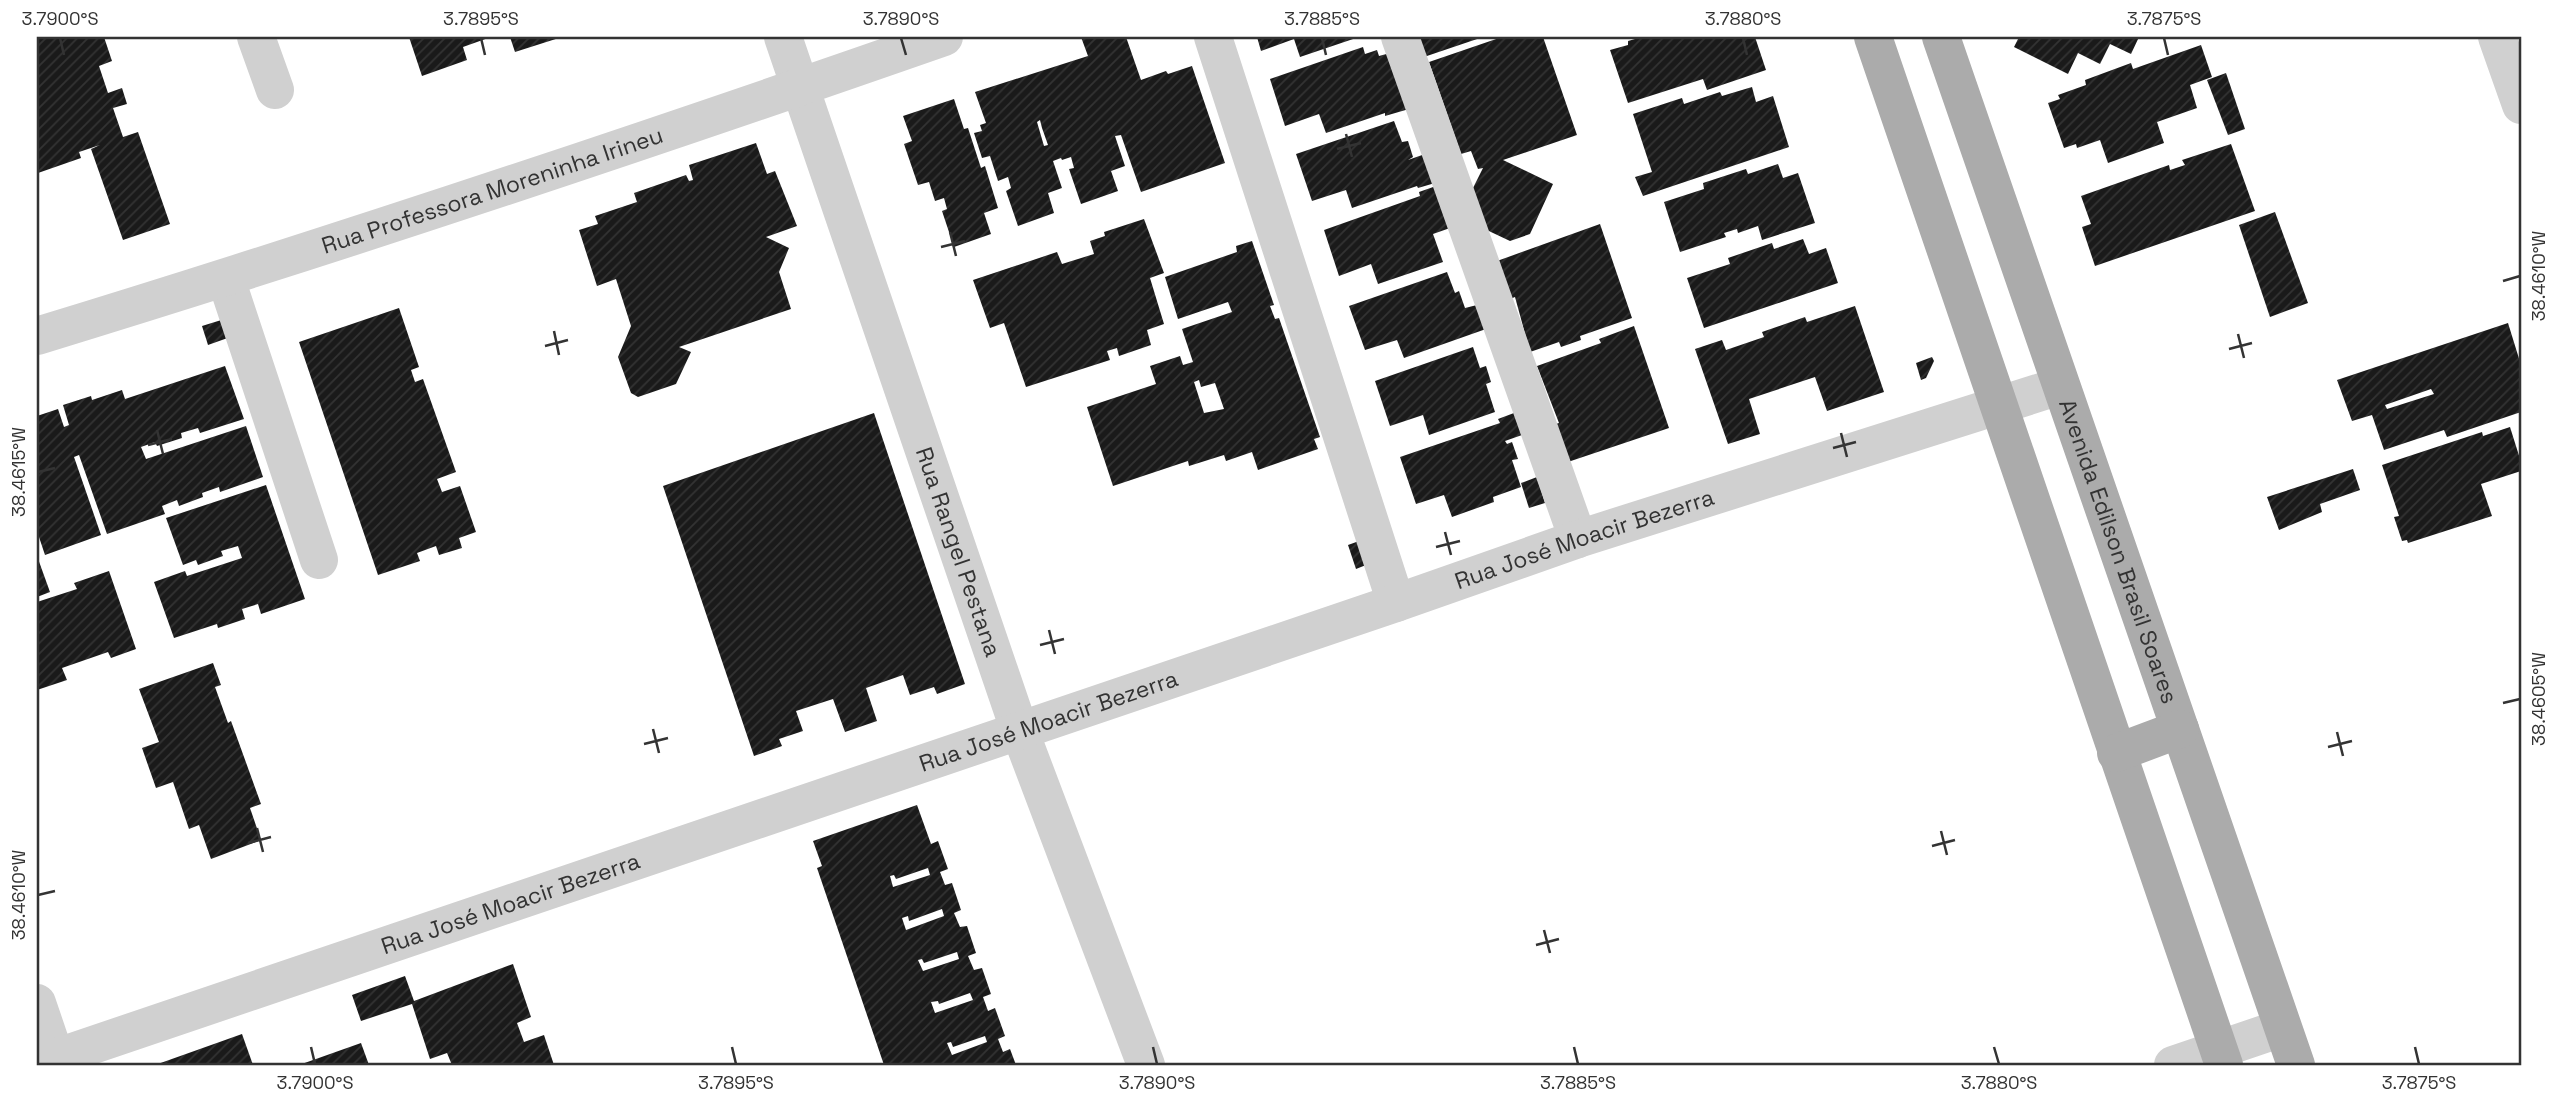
<svg xmlns="http://www.w3.org/2000/svg" width="2558" height="1102" font-family="'Space Grotesk',sans-serif">
  <style>
    .building { fill: url(#building-hatch); fill-rule: evenodd }
    .lines { fill: none; stroke-linecap: round; stroke-linejoin: round }
    .minor { stroke: #d0d0d0; stroke-width: 38 }
    .major { stroke: #ababab; stroke-width: 38 }
    .ticks { fill: none; stroke: #333; stroke-width: 2.5 }
    .labels { text-anchor: middle; stroke-width: 7; stroke-linejoin: round; paint-order: stroke }
    .street-label { font-size: 23px; fill: #333; stroke: #fff }
    .neatline { fill: none; stroke: #333; stroke-width: 2.5 }
    .ticks-label { font-size: 18px; text-anchor: middle; fill: #333 }
  </style>
  <defs>
    <pattern id="building-hatch" width="6" height="6" patternUnits="userSpaceOnUse" patternTransform="scale(1.75)"><rect width="6" height="6" fill="#1a1a1a"/><path d="M-1 1l2-2M0 6l6-6M5 7l2-2" fill="none" stroke="#333"/></pattern>
  </defs>
  <rect width="100%" height="100%" fill="#fff"/>
  <!-- building -->
  <g class="building">
    <path d="M37,37H104L112,61L99,66L108,93L122,88L127,104L113,108L123,137L138,132L170,224L123,240L91,149L100,145L79,152L81,158L38,173Z"/>
    <path d="M409,37H491L463,47L467,60L422,76Z"/>
    <path d="M510,37H562L515,52Z"/>
    <path d="M1081,37H1126L1141,80L1166,71L1168,74L1192,66L1225,163L1141,192L1121,135L1115,136L1125,166L1111,171L1118,191L1081,204L1069,169L1074,168L1071,157L1062,160L1061,158L1053,161L1062,188L1048,193L1054,213L1018,226L1006,191L1011,188L1008,177L998,181L990,156L982,158L974,133L982,131L980,125L986,123L975,92L1088,56ZM1040,120L1042,128L1048,145L1044,146L1037,122Z"/>
    <path d="M1257,37H1359L1300,57L1294,39L1261,51Z"/>
    <path d="M1413,37H1483L1421,58Z"/>
    <path d="M1502,37H1543L1577,135L1503,160L1553,184L1530,234L1510,241L1474,224L1466,202L1483,168L1478,169L1471,151L1461,154L1429,62Z"/>
    <path d="M1642,37H1755L1766,70L1707,90L1703,79L1628,103L1610,50L1628,45V41Z"/>
    <path d="M2019,37H2139L2131,54L2110,44L2100,64L2078,53L2068,74L2014,47Z"/>
    <path d="M2201,45L2212,77L2190,85L2197,108L2157,122L2164,143L2108,163L2100,140L2077,148L2076,144L2064,148L2048,103L2060,99L2058,95L2086,85L2085,80L2131,63L2133,69Z"/>
    <path d="M1363,47L1365,54L1377,50L1379,56L1390,53L1409,109L1385,116V113L1326,133L1319,114L1285,126L1270,79Z"/>
    <path d="M2226,73L2245,129L2228,135L2207,80Z"/>
    <path d="M1752,87L1756,102L1773,96L1789,147L1643,196L1635,177L1652,172L1633,114L1682,98L1684,104L1720,92L1722,96Z"/>
    <path d="M954,99L964,129L968,128L981,168L985,166L998,208L984,213L991,234L954,247L942,211L947,209L944,198L935,201L929,182L918,185L904,144L912,141L903,116Z"/>
    <path d="M1394,121L1402,142L1408,141L1413,157L1408,160L1425,154L1435,183L1418,188L1417,186L1352,208L1346,190L1312,201L1296,154Z"/>
    <path d="M756,143L767,174L775,171L797,226L766,237L789,248L779,272L791,309L679,347L691,352L676,384L638,397L631,393L618,357L631,326L616,279L597,286L579,230L598,224L595,216L637,202L634,193L686,175L689,181L693,180L689,165Z"/>
    <path d="M2231,144L2255,211L2095,266L2082,227L2091,224L2081,196L2169,165L2170,170L2185,165L2182,160Z"/>
    <path d="M1778,164L1783,178L1798,173L1815,223L1762,240L1758,226L1738,233L1737,229L1724,233L1726,237L1680,252L1664,202L1704,189L1703,183L1746,169L1748,174Z"/>
    <path d="M1436,186L1450,228L1433,234L1443,262L1378,284L1371,264L1339,276L1324,230L1420,196L1419,192Z"/>
    <path d="M2275,212L2308,303L2270,317L2239,225Z"/>
    <path d="M1144,219L1164,273L1150,278L1164,324L1147,330L1151,345L1119,356L1117,348L1107,351L1110,360L1026,387L1004,323L990,328L973,280L1057,252L1062,264L1094,254L1090,241L1105,236L1104,232Z"/>
    <path d="M1600,224L1632,318L1580,336L1581,340L1561,347L1559,342L1530,352L1515,297L1510,299L1497,261Z"/>
    <path d="M1803,239L1809,254L1826,248L1838,283L1704,328L1687,278L1730,264L1728,258L1772,243L1774,249Z"/>
    <path d="M1252,241L1274,305L1270,306L1275,319L1279,318L1320,437L1314,439L1318,449L1258,470L1252,452L1226,461L1224,455L1189,466L1188,461L1113,486L1087,407L1156,384L1150,366L1180,356L1183,365L1193,362L1182,329L1232,312L1228,302L1178,319L1165,277L1237,252L1236,246ZM1199,380L1201,387L1215,383L1224,409L1204,413L1194,382Z"/>
    <path d="M1447,272L1455,293L1459,291L1465,308L1477,305L1486,329L1404,358L1397,340L1365,350L1349,306Z"/>
    <path d="M1855,306L1884,392L1827,411L1815,377L1749,399L1760,434L1728,444L1695,349L1722,340L1726,350L1764,337L1762,332L1805,317L1807,322Z"/>
    <path d="M399,308L419,367L411,370L415,382L423,379L456,472L437,479L442,492L460,486L476,532L459,538L462,548L439,555L436,546L417,553L420,561L378,575L299,342Z"/>
    <path d="M231,317L236,335L208,345L202,326Z"/>
    <path d="M2508,323L2521,365V412L2447,437L2444,430L2384,450L2372,415L2352,421L2337,380ZM2431,389L2434,394L2387,409L2385,405Z"/>
    <path d="M1634,326L1669,428L1562,464L1549,426L1559,423L1537,366L1601,343L1599,339Z"/>
    <path d="M1473,347L1480,368L1486,366L1491,382L1486,384L1495,412L1429,435L1423,415L1390,426L1375,381Z"/>
    <path d="M1932,357L1934,361L1926,378L1921,380L1916,363Z"/>
    <path d="M225,366L244,419L200,433L198,428L181,433L182,438L157,446L155,442L141,447L146,459L246,426L263,477L220,492L219,487L202,493L203,497L179,506L177,500L162,506L165,514L107,534L79,455L74,457L101,535L45,555L37,531V416L58,409L64,427L69,425L63,405L91,396L92,400L122,390L125,399Z"/>
    <path d="M874,413L965,684L937,694L934,687L910,695L903,675L866,688L877,721L845,732L833,699L796,711L803,731L779,739L782,746L754,756L663,486Z"/>
    <path d="M1514,413L1522,435L1505,441L1507,444L1512,442L1518,459L1512,460L1521,487L1493,497L1494,502L1452,517L1444,495L1416,504L1400,457L1500,423L1498,419Z"/>
    <path d="M2510,427L2521,462V471L2481,484L2492,516L2408,543L2407,540L2402,541L2394,517L2399,516L2382,465L2482,432L2483,436Z"/>
    <path d="M2353,469L2360,490L2320,504L2322,512L2279,530L2267,497Z"/>
    <path d="M1537,477L1545,503L1529,508L1521,483Z"/>
    <path d="M266,485L305,599L261,614L258,604L242,609L245,619L218,628L217,624L174,638L154,582L185,571L187,576L242,558L238,546L221,551L223,556L198,565L196,560L183,565L166,518Z"/>
    <path d="M1373,536L1381,559L1356,569L1348,545Z"/>
    <path d="M37,556L50,592L37,597Z"/>
    <path d="M109,571L136,649L111,658L108,652L62,668L67,680L37,690V602L77,589L74,583Z"/>
    <path d="M213,663L221,685L215,687L228,723L231,721L261,804L250,808L261,840L211,859L199,825L189,829L173,782L156,788L142,748L159,742L139,689Z"/>
    <path d="M917,805L931,844L938,841L948,869L940,872L945,885L952,883L961,910L954,913L960,927L967,926L976,953L968,956L974,970L982,968L991,994L983,997L988,1011L995,1008L1005,1036L998,1039L1003,1052L1010,1049L1016,1065H884L817,868L822,866L813,841ZM928,868L930,875L893,887L890,876L894,875L896,879ZM942,909L944,916L906,930L902,918L908,916L909,921ZM957,952L959,959L923,971L918,960L922,959L924,963ZM970,993L973,1000L935,1013L931,1002L938,1001L939,1004ZM985,1036L987,1042L952,1055L947,1043L951,1042L953,1047Z"/>
    <path d="M513,964L531,1017L517,1023L524,1042L544,1035L554,1065H452L447,1053L430,1059L412,1004L361,1021L352,995L405,976L414,1001Z"/>
    <path d="M242,1034L253,1065H155Z"/>
    <path d="M361,1043L369,1065H299Z"/>
  </g>
  <g class="lines">
    <!-- minor -->
    <g class="minor">
      <path d="M256,37L275,90"/>
      <path id="s1" d="M783,37L1019,729L1146,1065"/>
      <path d="M1213,37L1396,603"/>
      <path d="M1400,37L1578,539"/>
      <path d="M2497,37L2521,105"/>
      <path d="M226,279L319,560"/>
      <path id="s2" d="M37,336C341,243 643,142 944,37"/>
      <path d="M37,1003L58,1065"/>
      <path id="s3" d="M37,1064L1396,603L1578,539L2060,386"/>
      <path d="M2173,1065L2282,1028"/>
    </g>
    <!-- major -->
    <g class="major">
      <path d="M1873,37L2224,1065"/>
      <path id="s4" d="M1941,37L2296,1065"/>
      <path d="M2116,753L2180,729"/>
    </g>
  </g>
  <!-- ticks -->
  <path class="ticks" d="M60,38L64,55M481,38L485,55M901,38L906,55M1322,38L1326,55M1743,38L1747,55M2164,38L2168,55M1346,134L1352,157M1337,149L1361,143M950,232L956,256M941,247L965,241M2503,281L2520,276M554,331L559,355M2238,334L2244,358M545,346L568,340M2229,349L2252,343M157,430L163,454M1841,433L1847,457M148,445L172,439M1833,448L1856,442M38,472L55,468M1445,532L1451,555M1436,547L1460,541M1049,630L1055,654M1040,645L1064,639M2503,703L2520,699M653,729L659,753M2337,732L2343,756M644,744L668,738M2328,747L2352,741M257,828L263,852M1941,831L1947,855M248,843L271,837M1932,846L1955,840M38,895L55,891M1544,930L1550,953M1536,945L1559,939M311,1047L315,1064M732,1047L736,1064M1153,1047L1157,1064M1574,1047L1578,1064M1994,1047L1999,1064M2415,1047L2419,1064"/>
  <g class="labels">
    <!-- street labels -->
    <g class="street-label">
      <text dy="8" stroke="none"><textPath href="#s2" startOffset="478">Rua Professora Moreninha Irineu</textPath></text>
      <text dy="8" stroke="none"><textPath href="#s3" startOffset="1634">Rua José Moacir Bezerra</textPath></text>
      <text dy="8" stroke="none"><textPath href="#s4" startOffset="544">Avenida Edilson Brasil Soares</textPath></text>
      <text dy="8" stroke="none"><textPath href="#s1" startOffset="544">Rua Rangel Pestana</textPath></text>
      <text dy="8" stroke="none"><textPath href="#s3" startOffset="1068">Rua José Moacir Bezerra</textPath></text>
      <text dy="8" stroke="none"><textPath href="#s3" startOffset="500">Rua José Moacir Bezerra</textPath></text>
    </g>
  </g>
  <!-- border -->
  <rect width="2558" height="1102" fill="none" stroke="#ffffff" stroke-width="77"/>
  <rect x="38" y="38" width="2482" height="1026" class="neatline"/>
  <g class="ticks-label">
    <text x="60" y="25">3.7900°S</text>
    <text x="481" y="25">3.7895°S</text>
    <text x="901" y="25">3.7890°S</text>
    <text x="1322" y="25">3.7885°S</text>
    <text x="1743" y="25">3.7880°S</text>
    <text x="2164" y="25">3.7875°S</text>
    <text transform="translate(2539 276) rotate(-90)" y="6">38.4610°W</text>
    <text transform="translate(19 472) rotate(-90)" y="6">38.4615°W</text>
    <text transform="translate(2539 699) rotate(-90)" y="6">38.4605°W</text>
    <text transform="translate(19 895) rotate(-90)" y="6">38.4610°W</text>
    <text x="315" y="1089">3.7900°S</text>
    <text x="736" y="1089">3.7895°S</text>
    <text x="1157" y="1089">3.7890°S</text>
    <text x="1578" y="1089">3.7885°S</text>
    <text x="1999" y="1089">3.7880°S</text>
    <text x="2419" y="1089">3.7875°S</text>
  </g>
</svg>
